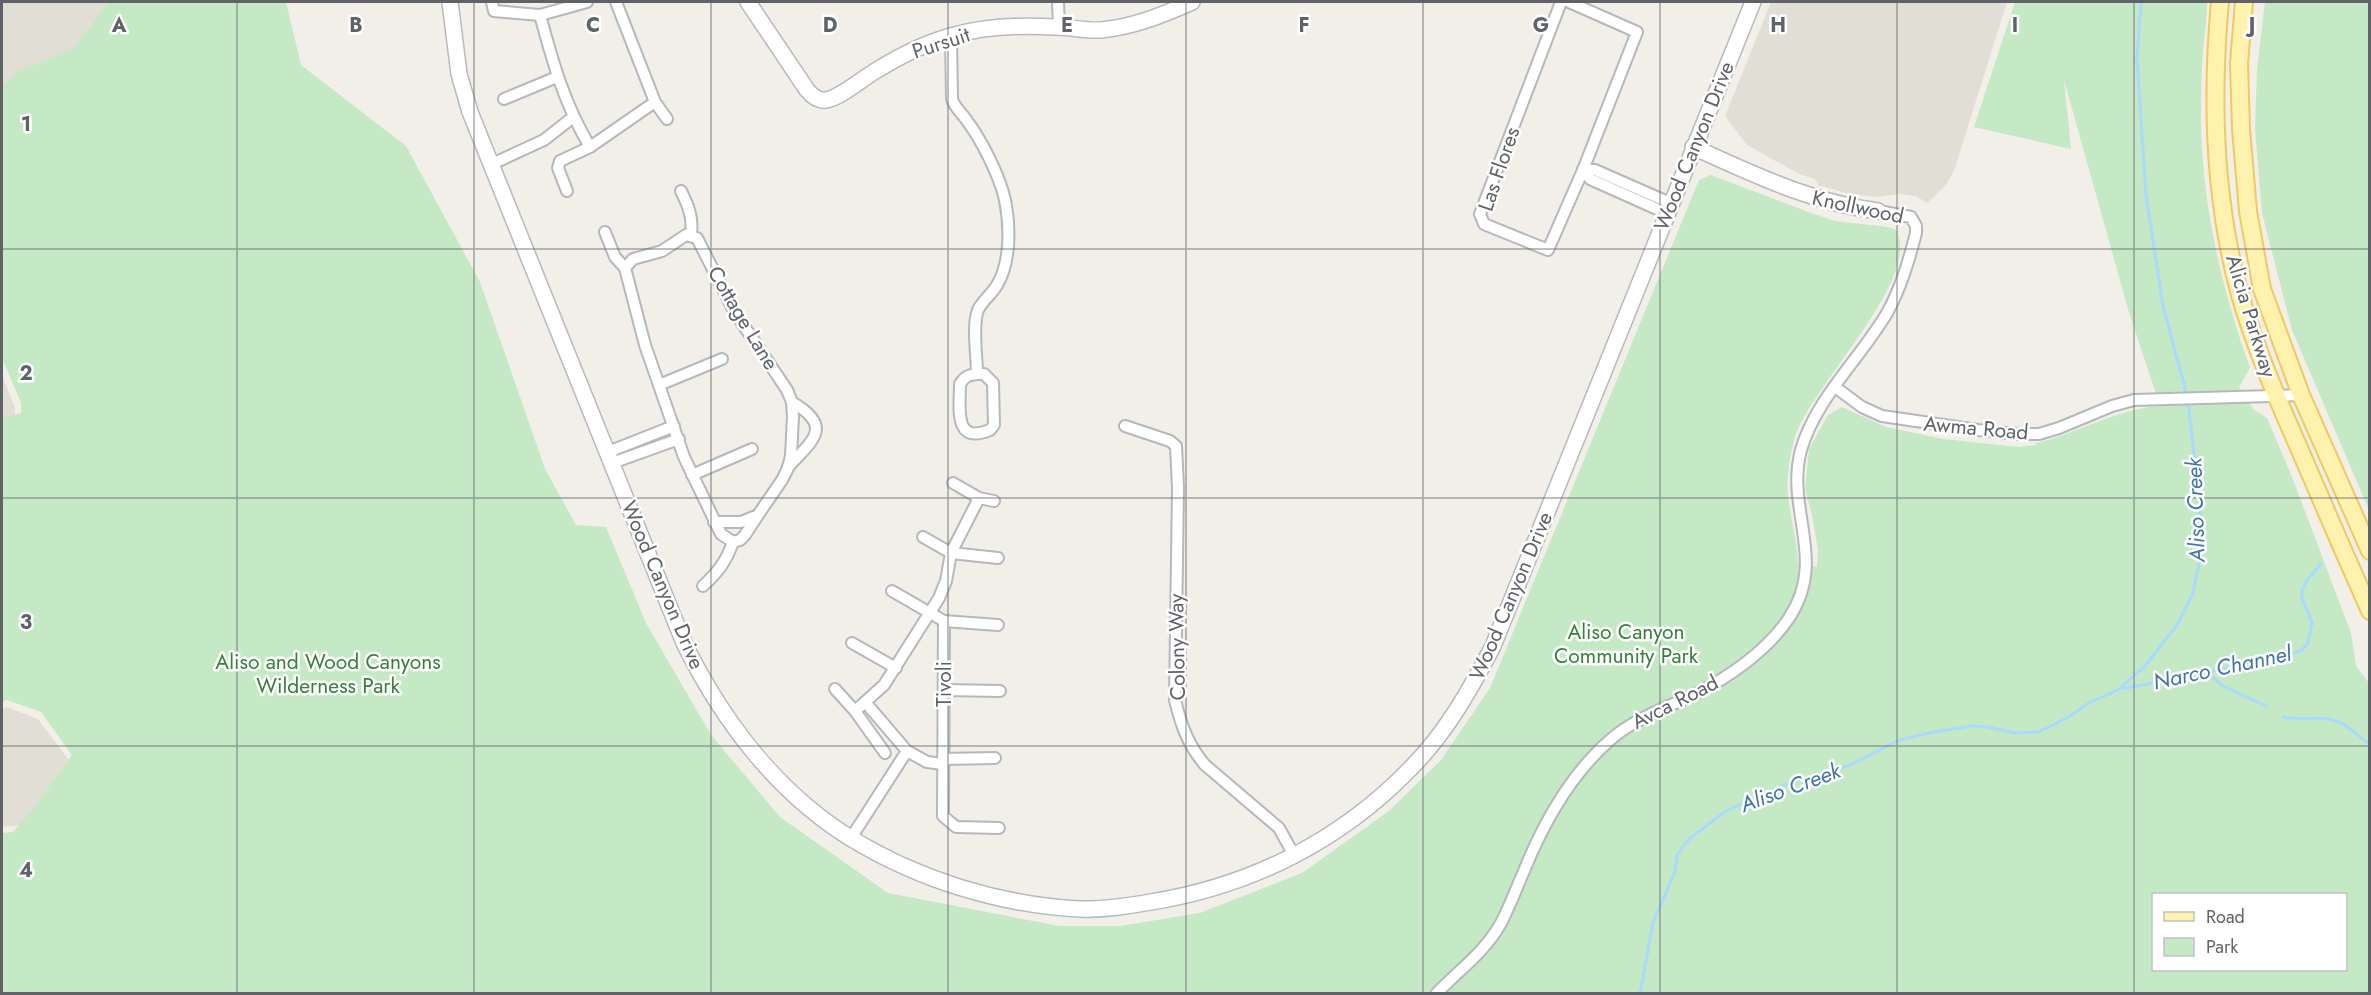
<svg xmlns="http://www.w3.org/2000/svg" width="2371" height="995" font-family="Jost,sans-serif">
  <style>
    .education { fill: #e1ded6 }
    .green { fill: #c5e8c5; fill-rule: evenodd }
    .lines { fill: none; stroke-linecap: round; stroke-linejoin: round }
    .stream { stroke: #aadaff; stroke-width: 3 }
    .street-casing { stroke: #b5b8bc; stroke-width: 14 }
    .secondary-casing { stroke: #b6babf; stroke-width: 18 }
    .primary-casing { stroke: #f2c960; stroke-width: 20 }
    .street { stroke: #fff; stroke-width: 10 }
    .secondary { stroke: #fff; stroke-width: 15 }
    .primary { stroke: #fff2af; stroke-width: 16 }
    .grid { fill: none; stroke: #5f6368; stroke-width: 1.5; stroke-opacity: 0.55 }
    .labels { text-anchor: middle; stroke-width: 5; stroke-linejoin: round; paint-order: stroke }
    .street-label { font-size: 21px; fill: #5f6368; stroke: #fff }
    .park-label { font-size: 21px; fill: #348238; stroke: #fff }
    .water-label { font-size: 22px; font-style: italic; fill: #4174aa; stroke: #fff }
    .grid-label { font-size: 20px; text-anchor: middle; font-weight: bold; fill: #5f6368; stroke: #fff; stroke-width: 5; stroke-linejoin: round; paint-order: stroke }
  </style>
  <rect width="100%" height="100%" fill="#f1efe8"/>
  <!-- education -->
  <g class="education">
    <path d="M2,2H186L2,135Z"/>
    <path d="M1771,2H2007L1954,171L1945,186L1927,203L1916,196L1900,194L1875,197L1846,193L1818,185L1815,179L1799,174L1747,145L1725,116Z"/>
    <path d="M2,375L15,408L13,470L2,485Z"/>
    <path d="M7,707L38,719L80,775L70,821L2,827V709Z"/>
  </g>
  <!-- green -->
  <g class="green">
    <path d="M109,2H286L301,65L406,146L480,282L545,469L576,525L606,527L646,623L711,735L780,817L888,893L1059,926H1120L1200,913L1302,873L1389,811L1441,760L1490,688L1699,180L1711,175L1811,213L1835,221L1888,227L1896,230C1923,278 1811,386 1795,437C1790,454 1786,478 1788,496C1791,519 1797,541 1798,564L1817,567L1818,550L1812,515L1805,489L1809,449L1828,415L1842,407L1886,427L1943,439L2019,447L2035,445L2036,443C2079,433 2116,409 2160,406L2128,309L2064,80L2071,149L1974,127L2015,2H2207C2207,23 2203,44 2202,66C2201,84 2201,103 2201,121C2202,206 2222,289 2250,368L2239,387L2253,409L2267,418L2292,477L2351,633L2356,666L2369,683V993H2V833L13,832L35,807L72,755L41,712L7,700L2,702V418L21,413V403L2,358V88L17,72L73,49ZM2154,894H2346V970H2154Z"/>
    <path d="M2265,2H2369V510L2292,330L2262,213L2255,130L2257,69Z"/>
  </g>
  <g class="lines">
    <!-- stream -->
    <g class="stream">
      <path d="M2208,673L2223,686L2266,706"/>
      <path d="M2121,689L2275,659L2302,650L2308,643L2312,622L2302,598V591L2307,580L2321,564"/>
      <path d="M2283,717C2300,721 2324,715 2339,722C2350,726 2360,738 2370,745"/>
      <path d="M1640,994L1653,922L1675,872L1677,855L1689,839L1726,811L1787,784L1850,765L1897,741L1928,733L1971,726L1987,727L2015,733L2038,732L2067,718L2089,703L2118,690L2144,667L2177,625L2193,593L2200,558V506L2189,410L2184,384L2163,306L2146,195L2137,58L2141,2"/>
    </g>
    <defs>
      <g id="street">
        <path d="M492,2L494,11L540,15L587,2"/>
        <path d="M616,2L655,102L667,119"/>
        <path d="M1058,2L1059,27"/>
        <path d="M1561,2L1480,214L1484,224L1548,250L1583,170L1637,32L1569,2"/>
        <path d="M540,15C553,63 564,103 590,147L655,102"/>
        <path d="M951,36L952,99C955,108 960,111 965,118C981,139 999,174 1005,200C1010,226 1011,262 997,285C992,294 982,301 978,310C972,324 977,358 977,374"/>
        <path d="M504,99L557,77"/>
        <path d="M492,164L544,140L572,118"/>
        <path d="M1583,170L1590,179L1666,213"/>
        <path d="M1583,170H1595L1670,203"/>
        <path d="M567,191L558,168L560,161L590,147"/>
        <path d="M681,191C689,207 693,218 691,235"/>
        <path d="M605,232L615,257L625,268"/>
        <path d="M977,374H984L993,383L994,425L990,430C953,445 960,408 960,384C965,376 969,375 977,374Z"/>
        <path d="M659,385L722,359"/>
        <path d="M1835,387L1862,407L1882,416L1978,430L2017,434H2039L2059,428L2112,406L2134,400L2301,395"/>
        <path d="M1125,426L1170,441L1176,446L1178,488L1175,700C1181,725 1188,745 1205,765L1279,828L1295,857"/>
        <path d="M608,452L674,426"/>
        <path d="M612,463L679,439"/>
        <path d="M788,467C813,440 834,427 792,402"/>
        <path d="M692,475L752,449"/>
        <path d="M953,483L979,498L994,501"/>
        <path d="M714,522H741L758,515L782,480L788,468L791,456L793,416L792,402L787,390L734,311L697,238L686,235L662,251L633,259L625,268L645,345L684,457L721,534L733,542L740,540L745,535L758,515"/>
        <path d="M923,537L951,553L998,558"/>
        <path d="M703,586C718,572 726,562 733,542"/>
        <path d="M892,591L944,621L943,816L956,827L999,828"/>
        <path d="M944,621L998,625"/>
        <path d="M852,643L896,668"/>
        <path d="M835,689L855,711L885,753"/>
        <path d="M944,690L1000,691"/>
        <path d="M855,711L884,685L939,598L946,581L951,553L979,498"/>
        <path d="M907,751L927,762L943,764"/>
        <path d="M943,759L995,758"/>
        <path d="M851,838L907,751L865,702"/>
        <path d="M1436,994C1459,970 1485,952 1501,923C1510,906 1516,889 1524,871C1543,824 1571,774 1610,740C1635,718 1664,709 1693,695C1728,678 1767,651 1789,618C1828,559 1785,510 1801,450C1816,398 1860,359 1887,313C1901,288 1909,260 1916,233V226L1911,217L1878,211"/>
      </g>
      <g id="secondary">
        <path d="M450,2L459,74L470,112L684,643C722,720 777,793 852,839C920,880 1000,905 1080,909C1104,910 1128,906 1151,902C1251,886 1340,841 1410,769C1446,733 1470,690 1493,646L1753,2"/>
        <path d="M748,2L807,90C812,96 818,101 826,100C840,98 863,78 877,70C900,56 925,43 951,36C985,26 1021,25 1055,27C1070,27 1086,31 1101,30C1133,27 1163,15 1192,2"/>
        <path d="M1693,147C1753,174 1812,203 1878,211"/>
      </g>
      <g id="primary">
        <path d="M2220,2C2211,99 2214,200 2240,295C2255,347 2277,398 2299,448C2322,502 2346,557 2370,611"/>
        <path d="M2244,2L2239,63L2241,129L2248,211L2262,289L2301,395L2370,551"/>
      </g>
    </defs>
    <!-- street casing -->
    <use href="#street" class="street-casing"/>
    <!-- secondary casing -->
    <use href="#secondary" class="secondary-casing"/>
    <!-- primary casing -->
    <use href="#primary" class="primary-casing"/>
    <!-- street -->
    <use href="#street" class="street"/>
    <!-- secondary -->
    <use href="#secondary" class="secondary"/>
    <!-- primary -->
    <use href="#primary" class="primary"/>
  </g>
  <!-- grid -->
  <path class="grid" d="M237,2V994M474,2V994M711,2V994M948,2V994M1186,2V994M1423,2V994M1660,2V994M1897,2V994M2134,2V994M2,249H2370M2,498H2370M2,746H2370"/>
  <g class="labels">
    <!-- street labels -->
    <g class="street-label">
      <text transform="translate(941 43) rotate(-18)" y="7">Pursuit</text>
      <text transform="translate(1694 146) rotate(-68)" y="7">Wood Canyon Drive</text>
      <text transform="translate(1499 169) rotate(-71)" y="7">Las Flores</text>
      <text transform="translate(1858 207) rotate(12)" y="7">Knollwood</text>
      <text transform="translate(2251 316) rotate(73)" y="7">Alicia Parkway</text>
      <text transform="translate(743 318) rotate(59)" y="7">Cottage Lane</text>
      <text transform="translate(1976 428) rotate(5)" y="7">Awma Road</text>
      <text transform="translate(663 585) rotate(67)" y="7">Wood Canyon Drive</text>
      <text transform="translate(1511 596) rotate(-67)" y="7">Wood Canyon Drive</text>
      <text transform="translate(1177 647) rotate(-91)" y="7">Colony Way</text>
      <text transform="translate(944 684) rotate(-90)" y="7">Tivoli</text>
      <text transform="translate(1675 702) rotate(-27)" y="7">Avca Road</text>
    </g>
    <!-- park labels -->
    <g class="park-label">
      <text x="1626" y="639">Aliso Canyon<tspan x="1626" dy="24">Community Park</tspan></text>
      <text x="328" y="669">Aliso and Wood Canyons<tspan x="328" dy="24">Wilderness Park</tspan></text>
    </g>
    <!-- water labels -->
    <g class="water-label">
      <text transform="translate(2195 510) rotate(-92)" y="8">Aliso Creek</text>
      <text transform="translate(2222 667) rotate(-12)" y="8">Narco Channel</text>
      <text transform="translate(1790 787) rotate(-20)" y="8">Aliso Creek</text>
    </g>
  </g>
  <g class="grid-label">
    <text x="119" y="32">A</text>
    <text x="356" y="32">B</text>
    <text x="593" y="32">C</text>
    <text x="830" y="32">D</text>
    <text x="1067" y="32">E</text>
    <text x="1304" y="32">F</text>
    <text x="1541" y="32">G</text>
    <text x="1778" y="32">H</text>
    <text x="2015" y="32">I</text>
    <text x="2252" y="32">J</text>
    <text x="26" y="131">1</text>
    <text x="26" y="380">2</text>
    <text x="26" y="629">3</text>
    <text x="26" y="877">4</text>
  </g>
  <!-- border -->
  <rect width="2371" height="995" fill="none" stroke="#5f6368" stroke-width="6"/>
  <!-- legend -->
  <rect x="2152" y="893" width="195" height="78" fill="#ffffff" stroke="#bfc1c3" stroke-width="1.5"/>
  <rect x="2164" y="912" width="30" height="9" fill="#fff2af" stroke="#bfc1c3" stroke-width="1.5"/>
  <text x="2206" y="923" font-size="18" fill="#5f6368">Road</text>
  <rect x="2164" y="938" width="30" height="18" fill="#c5e8c5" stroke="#bfc1c3" stroke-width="1.5"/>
  <text x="2206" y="953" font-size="18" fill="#5f6368">Park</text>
</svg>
